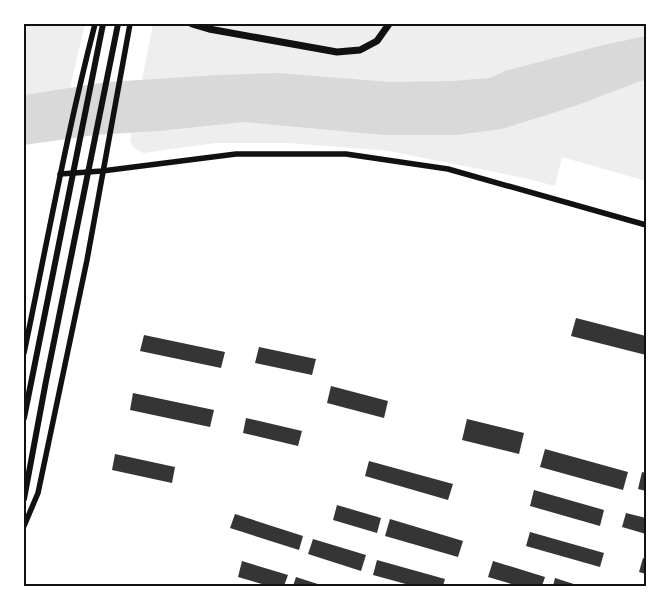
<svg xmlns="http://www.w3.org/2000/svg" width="670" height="610" font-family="'Varela Round',sans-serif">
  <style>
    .green { fill: #eee }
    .water { fill: #d9d9d9 }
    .building { fill: #353535 }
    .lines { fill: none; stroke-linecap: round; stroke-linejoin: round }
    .tertiary { stroke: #111; stroke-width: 5.5 }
    .secondary { stroke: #111; stroke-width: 6 }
    .primary { stroke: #111; stroke-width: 7 }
    .neatline { fill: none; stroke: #111; stroke-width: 2 }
  </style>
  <rect width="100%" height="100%" fill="#fff"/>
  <!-- green -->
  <g class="green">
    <path d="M24,24H85L70,88L24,95Z"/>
    <path d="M153,24H646V181L562,157L555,186L525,178L389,151L288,143H216L143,153L134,148L130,141Z"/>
  </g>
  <!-- water -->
  <path class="water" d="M646,36V79L575,106L502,129L456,135H384L244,122L159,131L95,135L24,145V95L107,82L217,75L278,73L390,82L452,81L490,78L505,71L599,46Z"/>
  <!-- building -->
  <g class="building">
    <path d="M576,318L646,336V355L571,336Z"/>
    <path d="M144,335L225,352L221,368L140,351Z"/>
    <path d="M259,347L316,359L312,375L255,363Z"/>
    <path d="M331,386L388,401L384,418L327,403Z"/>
    <path d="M133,393L214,410L210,427L130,410Z"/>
    <path d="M246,418L302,431L298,446L243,433Z"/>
    <path d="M467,419L524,433L519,454L462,440Z"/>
    <path d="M545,449L628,472L623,490L540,467Z"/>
    <path d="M115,454L175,467L172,483L112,470Z"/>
    <path d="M369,461L453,484L448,500L365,476Z"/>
    <path d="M642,472L646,473V491L638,489Z"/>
    <path d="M534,490L604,510L600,526L530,506Z"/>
    <path d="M337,505L381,518L377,533L333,520Z"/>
    <path d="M626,513L646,518V534L622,527Z"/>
    <path d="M235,514L303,536L299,550L230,528Z"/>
    <path d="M390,519L463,541L458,557L385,536Z"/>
    <path d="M530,532L604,553L600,567L526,546Z"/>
    <path d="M313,539L366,555L361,571L308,554Z"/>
    <path d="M643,558L646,559V574L639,572Z"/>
    <path d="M377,560L445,579L443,586H413L373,575Z"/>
    <path d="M242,561L288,575L284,586H269L238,577Z"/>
    <path d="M493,561L545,577L542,586H518L488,577Z"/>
    <path d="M296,577L324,586H293Z"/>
    <path d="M555,578L580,586H553Z"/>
  </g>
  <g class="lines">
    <!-- tertiary -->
    <g class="tertiary">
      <path d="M60,174L102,171L236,154H346L448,169L646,225"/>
      <path d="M24,353C47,243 67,132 95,24"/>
      <path d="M24,526L38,493L87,260L130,24"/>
    </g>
    <!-- secondary -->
    <g class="secondary">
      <path d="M24,418L103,24"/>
      <path d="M24,499L46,381L118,24"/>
    </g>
    <!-- primary -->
    <path class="primary" d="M192,24L209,29L337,52L360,50L377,41L389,24"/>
  </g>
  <!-- border -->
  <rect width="670" height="610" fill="none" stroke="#ffffff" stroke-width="50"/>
  <rect x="25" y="25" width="620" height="560" class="neatline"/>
</svg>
